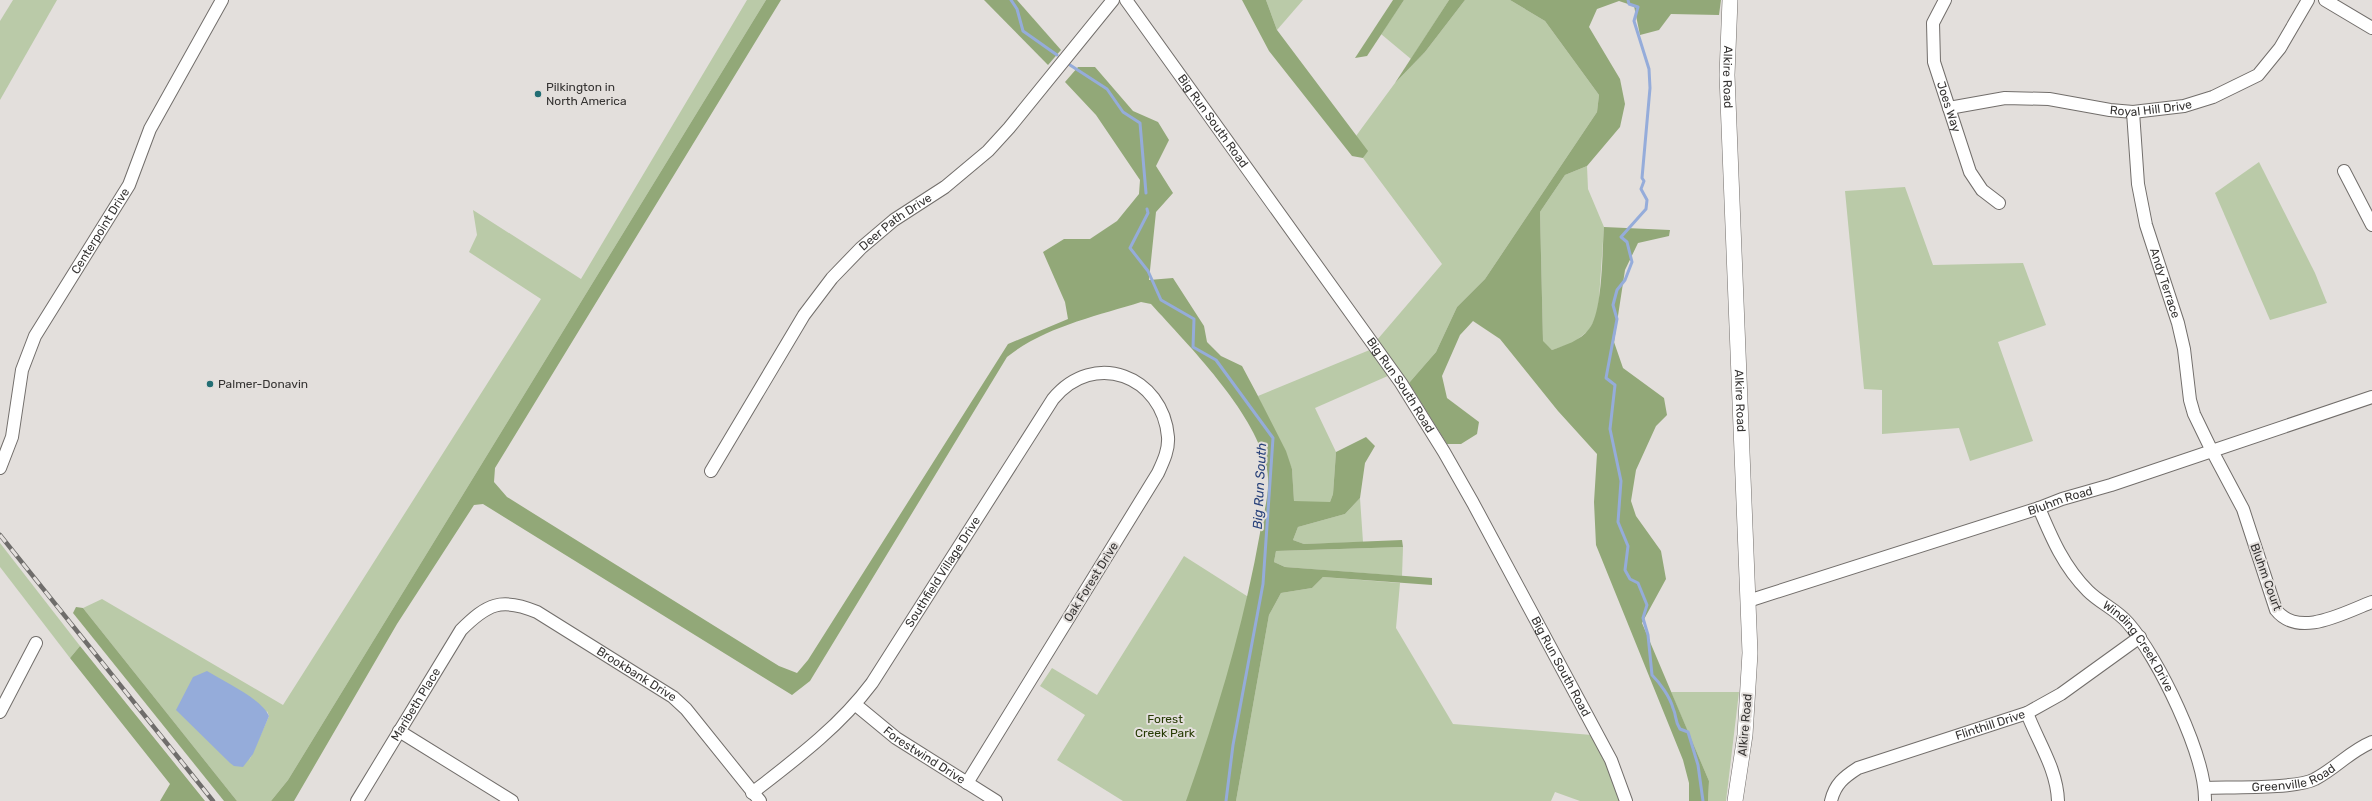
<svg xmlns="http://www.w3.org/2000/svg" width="2372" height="801" font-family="Rubik,sans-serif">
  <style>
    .green { fill: #bacaa8; fill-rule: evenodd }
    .forest { fill: #92a878 }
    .water { fill: #95acda }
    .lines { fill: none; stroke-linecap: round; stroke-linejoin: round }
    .stream { stroke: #95acda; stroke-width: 3 }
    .minor-casing { stroke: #726e6b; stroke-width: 14 }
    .major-casing { stroke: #726e6b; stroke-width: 16 }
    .minor { stroke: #fff; stroke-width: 12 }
    .major { stroke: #fff; stroke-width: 15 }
    .rail-casing { stroke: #6f6d6b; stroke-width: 4.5 }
    .rail { stroke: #e3dfdc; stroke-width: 3; stroke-dasharray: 9; stroke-linecap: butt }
    .poi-dot { fill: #236e74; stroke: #e3dfdc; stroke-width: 1.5 }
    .labels { text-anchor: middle; stroke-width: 4; stroke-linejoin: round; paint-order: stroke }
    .street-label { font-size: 12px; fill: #353332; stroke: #e3dfdc }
    .poi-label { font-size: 12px; fill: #353332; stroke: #e3dfdc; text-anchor: start }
    .park-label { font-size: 12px; fill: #263a03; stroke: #e3dfdc }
    .water-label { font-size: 13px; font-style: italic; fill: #28417a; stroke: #e3dfdc }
  </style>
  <rect width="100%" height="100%" fill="#e3dfdc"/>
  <!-- green -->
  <g class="green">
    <path d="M13,0H57L0,100V21Z"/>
    <path d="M747,0H766L288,780L271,801H237L83,608L102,599L283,705L541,299L469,252L477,235L473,210L581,279ZM267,711L269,716L249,761Z"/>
    <path d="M1266,0H1303L1277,30Z"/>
    <path d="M1404,0H1449L1411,59L1381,34Z"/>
    <path d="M1465,0H1510L1545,21L1599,95L1597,112L1485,279L1457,307L1436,352L1409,383L1377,340L1442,264L1363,158L1367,151L1356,136L1395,83L1425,52Z"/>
    <path d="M2259,162L2315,273L2327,303L2270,320L2215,193Z"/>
    <path d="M1587,166L1588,189L1604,227L1598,313L1589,330L1573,343L1552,350L1543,342L1540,212L1565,175Z"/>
    <path d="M1905,187L1933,265L2023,263L2046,325L1998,342L2033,441L1970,461L1959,428L1882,434V390L1864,389L1845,191Z"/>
    <path d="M1372,349L1390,375L1315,408L1336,452L1333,494L1330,502H1294L1292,469L1258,396Z"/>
    <path d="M1360,498L1363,542L1304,544L1293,540L1298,527L1345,514Z"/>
    <path d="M0,543L80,646L70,658L0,567Z"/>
    <path d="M1403,547L1402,576L1285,567L1274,562L1276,551Z"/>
    <path d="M1184,556L1261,605L1228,801H1123L1057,760L1085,715L1040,686L1052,668L1097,695Z"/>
    <path d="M1323,577L1400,583L1396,628L1453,724L1592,735L1612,774L1619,801H1580L1555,792L1551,801H1236L1269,615L1281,593L1312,588Z"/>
    <path d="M1671,692H1739L1726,801H1708L1709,781Z"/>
  </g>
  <!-- forest -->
  <g class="forest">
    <path d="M766,0H781L495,468L494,482L507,497L779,666L797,673L808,660L1008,344L1068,319L1065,302L1043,252L1064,239H1090L1117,221L1139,194L1140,180L1096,115L1065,82L1078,67H1095L1133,111L1158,122L1169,140L1156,166L1173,193L1156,212L1149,280L1173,278L1204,326L1207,342L1221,356L1242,366L1258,396L1286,451L1292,469L1294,501L1330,502L1333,494L1336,452L1366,437L1375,446L1365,463L1360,498L1345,514L1298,527L1293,540L1304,544L1402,540L1403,547L1276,551L1274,562L1285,567L1432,578V585L1323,577L1312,588L1281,593L1269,615L1236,801H1186C1217,714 1244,624 1260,533C1264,511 1272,487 1266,465C1253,410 1189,346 1151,304L1141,302C1097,316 1044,327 1007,357L810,681L792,695L483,504L474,505L397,624L294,801H271L288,780Z"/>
    <path d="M984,0H1017L1061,50L1048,65Z"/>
    <path d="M1242,0H1266L1277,30L1368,151L1363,158L1352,156L1269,51Z"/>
    <path d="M1393,0H1404L1367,56L1355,58Z"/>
    <path d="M1449,0H1465L1425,52L1395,83Z"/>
    <path d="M1510,0H1721L1719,15L1671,14L1659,30L1640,35L1634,6L1619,1L1597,9L1589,27L1620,79L1625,104L1620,127L1587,166L1565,175L1540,212L1543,341L1552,350C1565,345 1580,341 1589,329C1603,312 1602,251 1604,227L1670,230L1669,236L1638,243L1625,270L1614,342L1623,368L1664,398L1667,415L1656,426L1636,470L1631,501L1636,516L1661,551L1666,579L1642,623L1709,781L1708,801H1689V783L1683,760L1596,545L1594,502L1597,454L1558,411L1500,339L1473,321L1460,335L1442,376L1447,398L1479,422L1477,434L1461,444H1447L1409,383L1436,352L1457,307L1485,279L1597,112L1599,95L1545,21Z"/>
    <path d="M76,607L83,608L237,801H224L73,613Z"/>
    <path d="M80,646L205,801H160L170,784L70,658Z"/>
  </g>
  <!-- water -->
  <path class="water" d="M207,671C223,681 262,699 269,716L253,754L243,767L234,766L230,763L176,710L193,677Z"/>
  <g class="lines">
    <!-- stream -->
    <g class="stream">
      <path d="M1011,0L1017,9L1023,31L1057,55"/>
      <path d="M1628,0L1629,4L1638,7L1634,21L1649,69L1650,88L1642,178L1644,181L1641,189L1647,200L1646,209L1621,237L1627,242L1632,262L1625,280L1617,290L1613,305L1617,319L1606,378L1615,385L1610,429L1621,481L1618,522L1628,546L1625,570L1630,579L1638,583L1647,605L1643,618L1648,635L1652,675C1660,683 1670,697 1673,708C1677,717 1674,719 1680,729L1688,732L1698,765L1703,801"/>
      <path d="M1070,65L1107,89L1123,112L1140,123L1146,193"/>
      <path d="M1147,209L1148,213L1130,248L1148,271L1161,300L1194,319L1193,347L1216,360L1273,438L1263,584L1233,745L1226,801"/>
    </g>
    <defs>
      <g id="minor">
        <path id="s1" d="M1126,0L1401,383L1444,452L1473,503L1611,760L1626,801"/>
        <path id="s2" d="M1945,0L1933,23L1934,62L1970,172L1982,190L1999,203"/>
        <path d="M2325,0L2372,28"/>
        <path id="s3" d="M1949,108L2005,98L2049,99L2110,110L2133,112L2184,106L2213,97L2258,75L2280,48L2308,0"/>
        <path id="s4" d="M2133,112L2138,184L2146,225L2178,323L2184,349L2190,400L2194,414L2210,447L2243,509L2276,610C2299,639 2345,612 2372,602"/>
        <path d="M2344,171L2372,225"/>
        <path id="s5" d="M0,468L12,437L22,370L35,336L129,185L150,129L222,0"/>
        <path id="s6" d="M711,471L804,315L832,278L861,248L894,220L945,187L988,151L1009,128L1113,0"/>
        <path id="s7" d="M2039,508C2052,539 2064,567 2088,591C2100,603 2117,610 2128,623C2158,657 2206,756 2205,801"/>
        <path id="s8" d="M1748,601L2039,508L2062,499L2111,485L2372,397"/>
        <path id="s9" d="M856,705L896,738L996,801"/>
        <path d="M0,712L36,643"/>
        <path d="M2027,713C2038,742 2057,769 2058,801"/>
        <path d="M399,731L512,801"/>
        <path id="s10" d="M2205,788C2230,787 2297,789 2315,779C2336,768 2350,751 2372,742"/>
        <path id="s11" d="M752,793C796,759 839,727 872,683L1053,399C1094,349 1163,376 1168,437C1169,450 1163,462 1158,473L967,783"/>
        <path id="s12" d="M357,801L461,630C487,604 501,597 537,612L673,697L686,709L760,801"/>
        <path id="s13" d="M1831,801C1835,784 1844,777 1858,768L2027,713L2061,694L2140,637"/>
      </g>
      <g id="major">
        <path id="s14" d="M1730,0L1727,75L1750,653L1745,735L1735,801"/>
      </g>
    </defs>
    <!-- minor casing -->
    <use href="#minor" class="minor-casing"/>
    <!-- major casing -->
    <use href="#major" class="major-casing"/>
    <!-- minor -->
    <use href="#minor" class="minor"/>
    <!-- major -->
    <use href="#major" class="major"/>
    <defs>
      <path id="rail" d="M0,535L213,801"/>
    </defs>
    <!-- rail casing -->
    <use href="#rail" class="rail-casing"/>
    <!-- rail -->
    <use href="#rail" class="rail"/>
  </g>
  <!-- markers -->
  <g class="poi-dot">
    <circle cx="538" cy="94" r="4"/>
    <circle cx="210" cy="384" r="4"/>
  </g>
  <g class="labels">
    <!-- street labels -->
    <g class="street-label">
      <text dy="4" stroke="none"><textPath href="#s14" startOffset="77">Alkire Road</textPath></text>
      <text dy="4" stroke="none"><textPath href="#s3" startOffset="204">Royal Hill Drive</textPath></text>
      <text dy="4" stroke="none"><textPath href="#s2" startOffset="112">Joes Way</textPath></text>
      <text dy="4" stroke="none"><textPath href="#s1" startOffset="149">Big Run South Road</textPath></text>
      <text dy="4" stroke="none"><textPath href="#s6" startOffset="313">Deer Path Drive</textPath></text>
      <text dy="4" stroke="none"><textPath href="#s5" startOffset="261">Centerpoint Drive</textPath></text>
      <text dy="4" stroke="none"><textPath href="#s4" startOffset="175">Andy Terrace</textPath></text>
      <text dy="4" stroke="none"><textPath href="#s1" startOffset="473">Big Run South Road</textPath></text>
      <text dy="4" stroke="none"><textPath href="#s14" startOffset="401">Alkire Road</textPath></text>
      <text dy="4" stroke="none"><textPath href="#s8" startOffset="328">Bluhm Road</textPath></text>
      <text dy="4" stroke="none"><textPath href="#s11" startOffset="295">Southfield Village Drive</textPath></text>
      <text transform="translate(2266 577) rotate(70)" y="4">Bluhm Court</text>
      <text transform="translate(1091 582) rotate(-58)" y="4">Oak Forest Drive</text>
      <text dy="4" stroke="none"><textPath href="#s7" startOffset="173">Winding Creek Drive</textPath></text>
      <text dy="4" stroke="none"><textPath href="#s1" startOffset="797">Big Run South Road</textPath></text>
      <text dy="4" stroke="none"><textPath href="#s12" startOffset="403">Brookbank Drive</textPath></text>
      <text dy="4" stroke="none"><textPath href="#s12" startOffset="113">Maribeth Place</textPath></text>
      <text transform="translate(1745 725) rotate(-85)" y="4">Alkire Road</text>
      <text dy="4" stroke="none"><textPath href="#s13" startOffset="183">Flinthill Drive</textPath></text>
      <text dy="4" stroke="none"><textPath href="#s9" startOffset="85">Forestwind Drive</textPath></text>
      <text dy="4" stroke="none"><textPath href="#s10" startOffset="90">Greenville Road</textPath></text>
    </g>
    <!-- poi labels -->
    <g class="poi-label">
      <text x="546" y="91">Pilkington in<tspan x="546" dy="14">North America</tspan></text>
      <text x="218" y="388">Palmer-Donavin</text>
    </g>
    <!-- park labels -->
    <g class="park-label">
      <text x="1165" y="723">Forest<tspan x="1165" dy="14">Creek Park</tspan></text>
    </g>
    <!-- water labels -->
    <g class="water-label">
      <text transform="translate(1259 486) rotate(-87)" y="5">Big Run South</text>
    </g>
  </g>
</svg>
